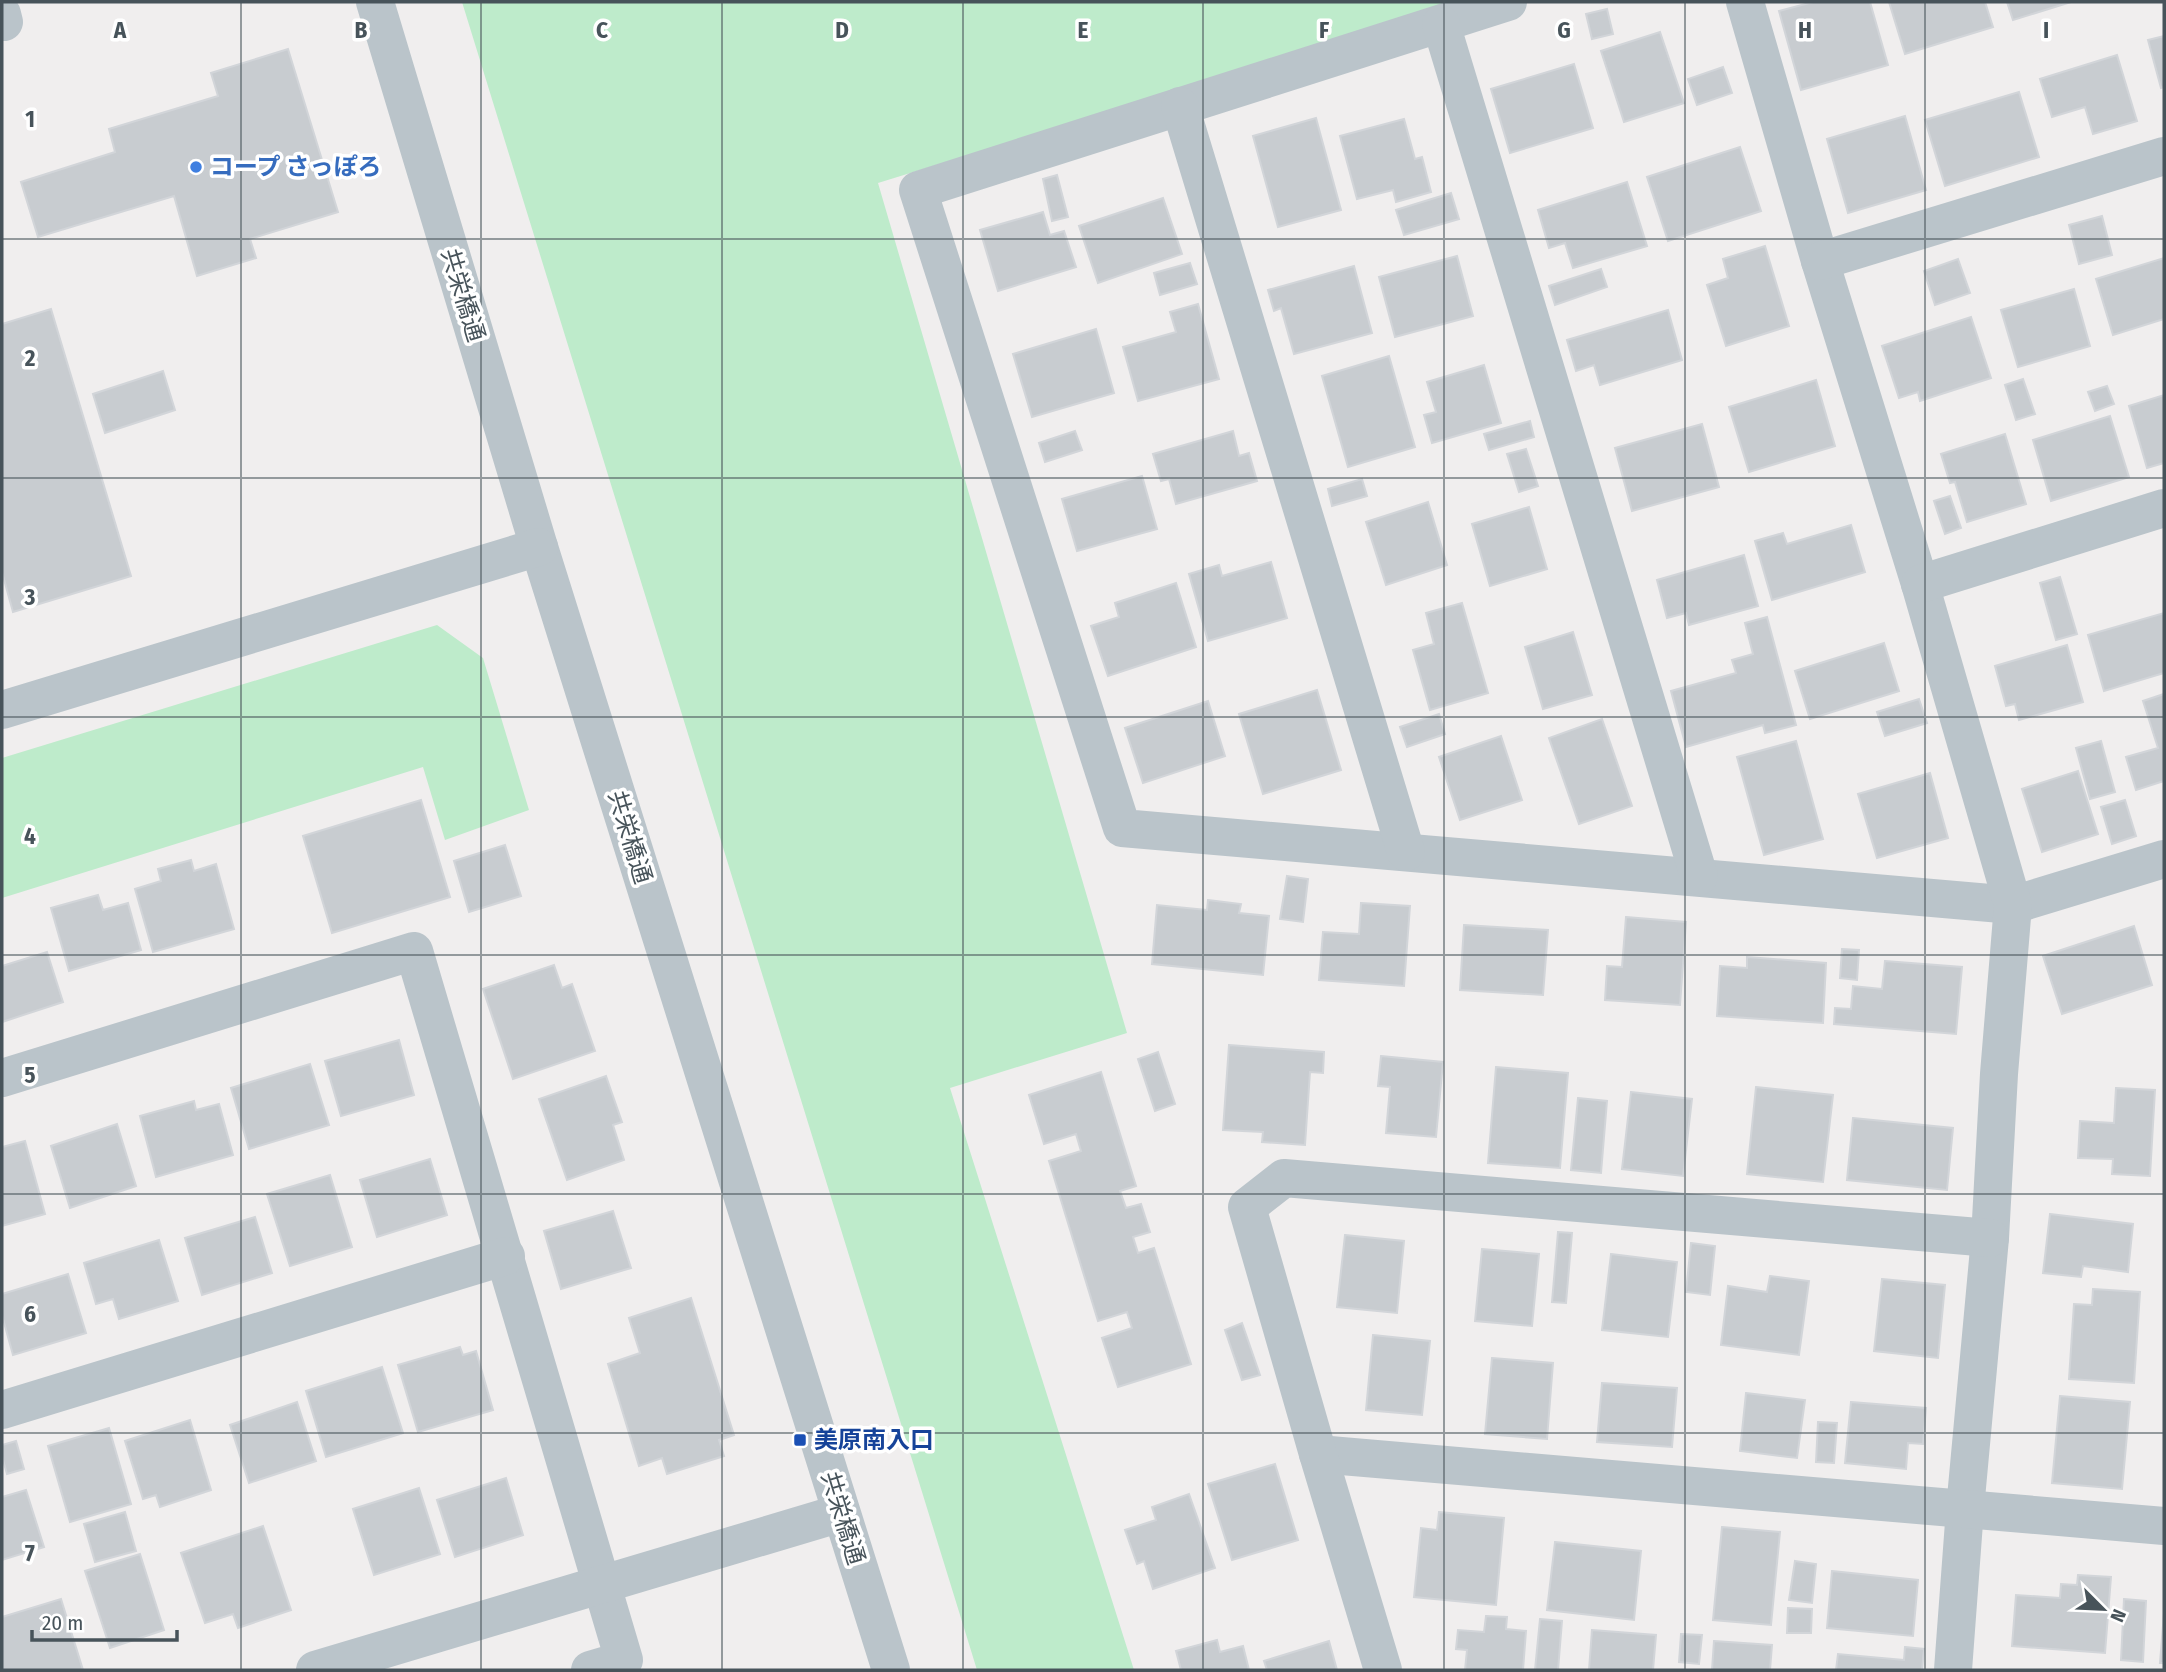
<svg xmlns="http://www.w3.org/2000/svg" width="2166" height="1672" font-family="'Fira Sans Condensed','Noto Sans JP',sans-serif">
  <style>
    .green { fill: #beebcb }
    .building { fill: #c8ccd0; stroke: #d2d5d9; stroke-width: 2 }
    .lines { fill: none; stroke-linecap: round; stroke-linejoin: round }
    .minor { stroke: #bac4ca; stroke-width: 38 }
    .grid { fill: none; stroke: #47535a; stroke-width: 2; stroke-opacity: 0.55 }
    .shop-dot { fill: #3f7fe0; stroke: #fff; stroke-width: 2.5 }
    .transit-dot { fill: #1a4fb4; stroke: #fff; stroke-width: 2.5 }
    .labels { text-anchor: middle; stroke-width: 7; stroke-linejoin: round; paint-order: stroke }
    .shop-label { font-size: 24px; font-weight: bold; fill: #366cbe; stroke: #fff; text-anchor: start }
    .street-label { font-size: 24px; fill: #47535a; stroke: #fff }
    .transit-label { font-size: 24px; font-weight: bold; fill: #164399; stroke: #fff; text-anchor: start }
    .grid-label { font-size: 23px; text-anchor: middle; font-weight: bold; fill: #47535a; stroke: #fff; stroke-width: 7; stroke-linejoin: round; paint-order: stroke }
  </style>
  <rect width="100%" height="100%" fill="#f0eeee"/>
  <!-- green -->
  <g class="green">
    <path d="M462,2H1463L878,183L1127,1033L950,1088L1134,1670H977Z"/>
    <path d="M437,625L483,658L529,810L445,840L423,767L2,898V758Z"/>
  </g>
  <!-- building -->
  <g class="building">
    <path d="M1813,2H1870L1888,65L1801,90L1779,11Z"/>
    <path d="M1889,2H1985L1993,27L1905,54Z"/>
    <path d="M2007,2H2071L2013,20Z"/>
    <path d="M1607,9L1613,34L1592,39L1586,14Z"/>
    <path d="M1660,32L1684,103L1624,122L1601,51Z"/>
    <path d="M2164,36V87L2161,88L2148,40Z"/>
    <path d="M288,49L338,212L250,239L256,258L197,276L174,196L38,237L21,182L115,152L109,129L218,96L211,73Z"/>
    <path d="M2117,55L2137,121L2093,134L2085,107L2052,117L2040,79Z"/>
    <path d="M1574,64L1593,128L1510,153L1491,89Z"/>
    <path d="M1723,67L1732,93L1697,105L1688,79Z"/>
    <path d="M2019,92L2039,157L1945,186L1925,120Z"/>
    <path d="M1905,116L1926,190L1848,213L1827,139Z"/>
    <path d="M1316,118L1341,210L1278,227L1253,136Z"/>
    <path d="M1404,119L1415,159L1422,157L1431,192L1396,202L1393,190L1357,199L1340,136Z"/>
    <path d="M1740,147L1761,211L1668,241L1647,177Z"/>
    <path d="M1057,175L1068,217L1052,221L1043,179Z"/>
    <path d="M1627,182L1647,246L1573,268L1565,243L1549,248L1538,210Z"/>
    <path d="M1451,193L1459,219L1404,235L1396,210Z"/>
    <path d="M1163,198L1182,254L1098,283L1079,226Z"/>
    <path d="M1043,212L1050,235L1064,231L1076,267L998,291L980,230Z"/>
    <path d="M2102,216L2112,255L2079,264L2069,225Z"/>
    <path d="M1765,246L1789,326L1726,346L1707,285L1728,278L1723,259Z"/>
    <path d="M1457,256L1473,316L1395,337L1379,277Z"/>
    <path d="M2164,258V319L2113,335L2096,279Z"/>
    <path d="M1958,259L1970,293L1935,305L1924,271Z"/>
    <path d="M1190,263L1197,284L1160,295L1154,273Z"/>
    <path d="M1354,266L1372,333L1294,354L1281,308L1274,311L1268,290Z"/>
    <path d="M1601,269L1607,287L1555,305L1549,286Z"/>
    <path d="M2074,289L2090,346L2018,367L2001,310Z"/>
    <path d="M1198,304L1219,379L1138,401L1123,347L1176,332L1170,312Z"/>
    <path d="M51,309L131,576L13,612L2,572V324Z"/>
    <path d="M1668,310L1682,360L1600,385L1594,365L1576,371L1567,340Z"/>
    <path d="M1971,317L1991,378L1920,401L1918,392L1899,398L1882,346Z"/>
    <path d="M1096,329L1114,393L1032,417L1013,354Z"/>
    <path d="M1389,356L1415,447L1348,467L1322,376Z"/>
    <path d="M1484,365L1501,423L1432,443L1424,415L1436,412L1427,382Z"/>
    <path d="M163,371L175,410L105,433L93,394Z"/>
    <path d="M2023,379L2035,414L2016,420L2005,385Z"/>
    <path d="M1816,380L1835,446L1749,472L1729,407Z"/>
    <path d="M2107,386L2114,404L2095,411L2088,392Z"/>
    <path d="M2164,395V463L2147,468L2129,406Z"/>
    <path d="M2110,416L2129,477L2051,501L2033,440Z"/>
    <path d="M1530,421L1534,437L1489,450L1484,434Z"/>
    <path d="M1702,424L1719,487L1632,511L1615,448Z"/>
    <path d="M1075,431L1082,450L1045,462L1039,443Z"/>
    <path d="M1233,431L1239,456L1249,453L1257,481L1176,504L1169,479L1161,481L1153,454Z"/>
    <path d="M2005,434L2026,504L1967,522L1955,482L1950,483L1941,454Z"/>
    <path d="M1526,449L1538,486L1519,492L1507,454Z"/>
    <path d="M1142,476L1157,529L1077,551L1062,499Z"/>
    <path d="M1362,479L1367,496L1332,506L1328,489Z"/>
    <path d="M1950,496L1961,528L1945,534L1934,501Z"/>
    <path d="M1428,502L1447,565L1386,585L1366,522Z"/>
    <path d="M1529,507L1547,569L1490,586L1472,524Z"/>
    <path d="M1851,525L1865,572L1772,600L1755,541L1783,533L1787,544Z"/>
    <path d="M1744,555L1758,606L1689,625L1686,613L1667,618L1657,580Z"/>
    <path d="M1271,562L1287,618L1208,641L1189,574L1219,565L1222,576Z"/>
    <path d="M2060,577L2077,634L2056,640L2040,583Z"/>
    <path d="M1176,583L1196,647L1108,676L1091,626L1119,617L1115,603Z"/>
    <path d="M1462,603L1488,693L1430,710L1413,650L1434,644L1426,613Z"/>
    <path d="M2164,613V673L2104,691L2088,635Z"/>
    <path d="M1767,617L1796,725L1765,733L1763,725L1686,747L1671,691L1736,673L1732,660L1753,654L1745,623Z"/>
    <path d="M1573,632L1592,695L1543,709L1525,647Z"/>
    <path d="M1884,643L1899,691L1810,719L1795,671Z"/>
    <path d="M2067,645L2083,702L2019,720L2015,704L2006,706L1995,666Z"/>
    <path d="M1317,690L1341,770L1263,794L1239,714Z"/>
    <path d="M2164,694V781L2136,790L2126,757L2158,748L2143,701Z"/>
    <path d="M1919,699L1927,723L1885,736L1877,712Z"/>
    <path d="M1208,701L1225,756L1143,783L1125,728Z"/>
    <path d="M1439,714L1445,734L1407,747L1400,727Z"/>
    <path d="M1602,719L1632,806L1579,824L1549,738Z"/>
    <path d="M1501,736L1522,800L1460,820L1439,757Z"/>
    <path d="M1796,741L1823,839L1764,855L1737,757Z"/>
    <path d="M2101,741L2115,792L2090,799L2076,748Z"/>
    <path d="M2078,771L2098,834L2042,852L2022,789Z"/>
    <path d="M1930,773L1948,838L1877,858L1858,794Z"/>
    <path d="M421,800L450,897L332,933L303,836Z"/>
    <path d="M2125,800L2136,836L2112,844L2101,807Z"/>
    <path d="M505,845L521,896L469,912L454,861Z"/>
    <path d="M191,860L194,871L216,864L234,929L153,952L135,889L161,881L158,869Z"/>
    <path d="M1287,876L1308,879L1303,922L1280,919Z"/>
    <path d="M98,895L103,910L128,903L141,950L69,971L51,908Z"/>
    <path d="M1208,900L1241,904L1239,913L1269,916L1263,975L1152,964L1157,905L1207,910Z"/>
    <path d="M1361,903L1410,906L1404,986L1319,980L1323,932L1359,934Z"/>
    <path d="M1626,917L1686,922L1680,1005L1605,1000L1607,966L1622,967Z"/>
    <path d="M1464,925L1548,930L1543,995L1460,990Z"/>
    <path d="M2134,926L2152,985L2062,1014L2043,956Z"/>
    <path d="M1842,949L1859,950L1857,980L1840,978Z"/>
    <path d="M47,952L63,1002L2,1022V966Z"/>
    <path d="M1747,957L1826,963L1823,1023L1717,1016L1720,966L1747,968Z"/>
    <path d="M1885,961L1962,967L1956,1034L1834,1024L1835,1008L1851,1009L1853,986L1882,989Z"/>
    <path d="M554,965L562,988L572,984L595,1051L513,1079L483,989Z"/>
    <path d="M399,1040L414,1095L341,1116L325,1061Z"/>
    <path d="M1229,1045L1324,1052L1323,1073L1310,1072L1305,1145L1262,1142L1263,1132L1223,1130Z"/>
    <path d="M1158,1052L1175,1104L1155,1111L1138,1059Z"/>
    <path d="M1381,1056L1443,1062L1436,1137L1386,1133L1390,1087L1378,1086Z"/>
    <path d="M310,1064L329,1125L249,1149L231,1088Z"/>
    <path d="M1496,1067L1568,1073L1560,1168L1488,1163Z"/>
    <path d="M1101,1072L1136,1186L1120,1191L1126,1208L1141,1204L1150,1232L1133,1237L1138,1253L1154,1248L1191,1364L1118,1387L1102,1338L1132,1328L1127,1312L1098,1321L1049,1161L1081,1151L1076,1134L1044,1144L1029,1095Z"/>
    <path d="M606,1076L622,1122L613,1125L624,1160L567,1180L539,1099Z"/>
    <path d="M1756,1087L1833,1095L1823,1182L1747,1174Z"/>
    <path d="M2116,1088L2155,1090L2150,1176L2112,1174L2113,1159L2078,1158L2080,1121L2114,1123Z"/>
    <path d="M1631,1092L1692,1099L1683,1176L1622,1169Z"/>
    <path d="M1578,1098L1607,1101L1601,1173L1571,1170Z"/>
    <path d="M194,1101L196,1110L219,1104L233,1155L156,1177L140,1116Z"/>
    <path d="M1853,1118L1953,1128L1947,1190L1847,1180Z"/>
    <path d="M117,1124L136,1186L70,1208L51,1146Z"/>
    <path d="M25,1141L45,1214L2,1226V1147Z"/>
    <path d="M430,1159L447,1215L377,1237L360,1180Z"/>
    <path d="M330,1175L352,1247L290,1266L267,1194Z"/>
    <path d="M613,1211L631,1268L561,1289L544,1231Z"/>
    <path d="M2050,1214L2133,1224L2128,1272L2083,1266L2081,1277L2043,1273Z"/>
    <path d="M255,1217L272,1273L202,1295L185,1238Z"/>
    <path d="M1558,1232L1572,1233L1566,1303L1552,1302Z"/>
    <path d="M1345,1235L1404,1241L1397,1313L1337,1307Z"/>
    <path d="M159,1240L178,1301L119,1319L113,1299L96,1304L84,1263Z"/>
    <path d="M1691,1243L1715,1246L1710,1295L1686,1292Z"/>
    <path d="M1482,1249L1539,1254L1532,1326L1475,1321Z"/>
    <path d="M1611,1254L1677,1262L1668,1337L1602,1330Z"/>
    <path d="M68,1274L86,1333L13,1355L2,1315V1294Z"/>
    <path d="M1770,1276L1809,1281L1799,1355L1721,1345L1728,1286L1767,1292Z"/>
    <path d="M1882,1279L1945,1285L1938,1358L1874,1351Z"/>
    <path d="M2093,1289L2140,1292L2134,1383L2069,1379L2074,1304L2092,1305Z"/>
    <path d="M691,1298L734,1435L719,1440L724,1456L667,1474L662,1458L639,1466L608,1364L640,1353L629,1318Z"/>
    <path d="M1242,1323L1260,1375L1242,1380L1225,1330Z"/>
    <path d="M1373,1335L1430,1341L1422,1415L1366,1410Z"/>
    <path d="M460,1347L463,1355L476,1351L493,1410L418,1432L398,1365Z"/>
    <path d="M1492,1358L1553,1363L1547,1439L1485,1434Z"/>
    <path d="M382,1367L403,1433L326,1457L306,1391Z"/>
    <path d="M1602,1383L1677,1388L1672,1447L1597,1442Z"/>
    <path d="M1746,1393L1805,1400L1797,1458L1740,1451Z"/>
    <path d="M2060,1396L2130,1402L2122,1489L2052,1483Z"/>
    <path d="M297,1402L316,1461L249,1483L230,1425Z"/>
    <path d="M1851,1402L1926,1408L1923,1444L1908,1443L1906,1469L1845,1463Z"/>
    <path d="M190,1420L211,1490L160,1507L156,1495L143,1499L125,1441Z"/>
    <path d="M1818,1422L1837,1423L1834,1463L1816,1462Z"/>
    <path d="M109,1428L131,1504L70,1522L48,1446Z"/>
    <path d="M16,1441L24,1469L7,1474L2,1456V1445Z"/>
    <path d="M1275,1464L1298,1540L1232,1560L1208,1484Z"/>
    <path d="M506,1478L523,1535L455,1557L437,1500Z"/>
    <path d="M419,1488L440,1554L374,1575L353,1509Z"/>
    <path d="M26,1490L44,1547L2,1560V1497Z"/>
    <path d="M1189,1494L1215,1568L1153,1589L1144,1561L1137,1564L1125,1530L1156,1520L1152,1507Z"/>
    <path d="M125,1512L136,1551L95,1562L84,1524Z"/>
    <path d="M1439,1512L1504,1518L1496,1605L1414,1597L1421,1528L1437,1530Z"/>
    <path d="M263,1526L291,1610L238,1628L233,1614L205,1623L181,1553Z"/>
    <path d="M1722,1527L1780,1532L1771,1625L1713,1620Z"/>
    <path d="M1555,1542L1641,1551L1634,1620L1547,1610Z"/>
    <path d="M140,1554L164,1630L110,1648L85,1571Z"/>
    <path d="M1795,1561L1816,1564L1812,1603L1789,1600Z"/>
    <path d="M1832,1571L1918,1580L1913,1636L1827,1628Z"/>
    <path d="M2078,1575L2111,1577L2105,1653L2012,1646L2016,1595L2060,1598L2061,1584L2077,1585Z"/>
    <path d="M61,1599L83,1670H2V1617Z"/>
    <path d="M2124,1599L2146,1601L2143,1662L2121,1660Z"/>
    <path d="M1788,1608L1812,1609L1811,1633H1787Z"/>
    <path d="M2164,1613V1663H2160Z"/>
    <path d="M1486,1616L1507,1617L1506,1629L1526,1631L1523,1670H1465L1467,1650L1456,1649L1458,1630L1484,1632Z"/>
    <path d="M1540,1619L1562,1621L1558,1670H1535Z"/>
    <path d="M1592,1630L1656,1635L1653,1670H1589Z"/>
    <path d="M1681,1634L1702,1635L1699,1664L1679,1662Z"/>
    <path d="M1217,1640L1220,1652L1243,1646L1249,1670H1181L1176,1651Z"/>
    <path d="M1329,1641L1337,1670H1267L1264,1661Z"/>
    <path d="M1714,1641L1772,1645L1770,1670H1712Z"/>
    <path d="M1905,1647L1924,1649L1922,1670H1836L1838,1654L1904,1660Z"/>
  </g>
  <g class="lines">
    <!-- minor -->
    <g class="minor">
      <path d="M375,2L539,547L891,1670"/>
      <path d="M1508,2L918,190L1122,828L2013,905L2164,859"/>
      <path d="M1745,2L1820,261L1920,584L2013,905L1999,1074L1990,1238L1965,1509L1953,1670"/>
      <path d="M2,14L4,22"/>
      <path d="M1441,24L1699,876"/>
      <path d="M1180,106L1406,852"/>
      <path d="M1820,261L2164,156"/>
      <path d="M1920,584L2164,508"/>
      <path d="M2,710L539,547"/>
      <path d="M2,1078L414,951L624,1660L590,1670"/>
      <path d="M2,1410L506,1256"/>
      <path d="M1318,1454L2164,1526"/>
      <path d="M315,1670L841,1513"/>
      <path d="M1383,1670L1318,1454L1247,1207L1284,1178L1990,1238"/>
    </g>
  </g>
  <!-- grid -->
  <path class="grid" d="M241,2V1670M481,2V1670M722,2V1670M963,2V1670M1203,2V1670M1444,2V1670M1685,2V1670M1925,2V1670M2,239H2164M2,478H2164M2,717H2164M2,955H2164M2,1194H2164M2,1433H2164"/>
  <!-- markers -->
  <circle class="shop-dot" cx="196" cy="167" r="7"/>
  <rect class="transit-dot" x="793" y="1433" width="14" height="14" rx="3.5"/>
  <g class="labels">
    <!-- shop labels -->
    <g class="shop-label">
      <text x="210" y="175">コープ さっぽろ</text>
    </g>
    <!-- street labels -->
    <g class="street-label">
      <text transform="translate(463 295) rotate(73)" y="8">共栄橋通</text>
      <text transform="translate(630 837) rotate(73)" y="8">共栄橋通</text>
      <text transform="translate(843 1518) rotate(73)" y="8">共栄橋通</text>
    </g>
    <!-- transit labels -->
    <g class="transit-label">
      <text x="814" y="1448">美原南入口</text>
    </g>
  </g>
  <g class="grid-label">
    <text x="120" y="38">A</text>
    <text x="361" y="38">B</text>
    <text x="602" y="38">C</text>
    <text x="842" y="38">D</text>
    <text x="1083" y="38">E</text>
    <text x="1324" y="38">F</text>
    <text x="1564" y="38">G</text>
    <text x="1805" y="38">H</text>
    <text x="2046" y="38">I</text>
    <text x="30" y="127">1</text>
    <text x="30" y="366">2</text>
    <text x="30" y="605">3</text>
    <text x="30" y="844">4</text>
    <text x="30" y="1083">5</text>
    <text x="30" y="1322">6</text>
    <text x="30" y="1561">7</text>
  </g>
  <!-- border -->
  <rect width="2166" height="1672" fill="none" stroke="#47535a" stroke-width="7"/>
  <!-- north arrow -->
  <g transform="translate(2103 1609) rotate(114)" stroke="#ffffff" stroke-width="5" paint-order="stroke">
  <path d="M0-5L12 26L0 18L-12 26Z" fill="#47535a"/>
  <text y="-10" font-size="19" font-weight="bold" text-anchor="middle" fill="#47535a">N</text>
  </g>
  <!-- scale -->
  <path d="M32 1630v10h145v-10" fill="none" stroke="#47535a" stroke-width="3.5"/>
  <text x="42" y="1630" font-size="21" fill="#47535a" stroke="#ffffff" stroke-width="5" paint-order="stroke">20 m</text>
</svg>
